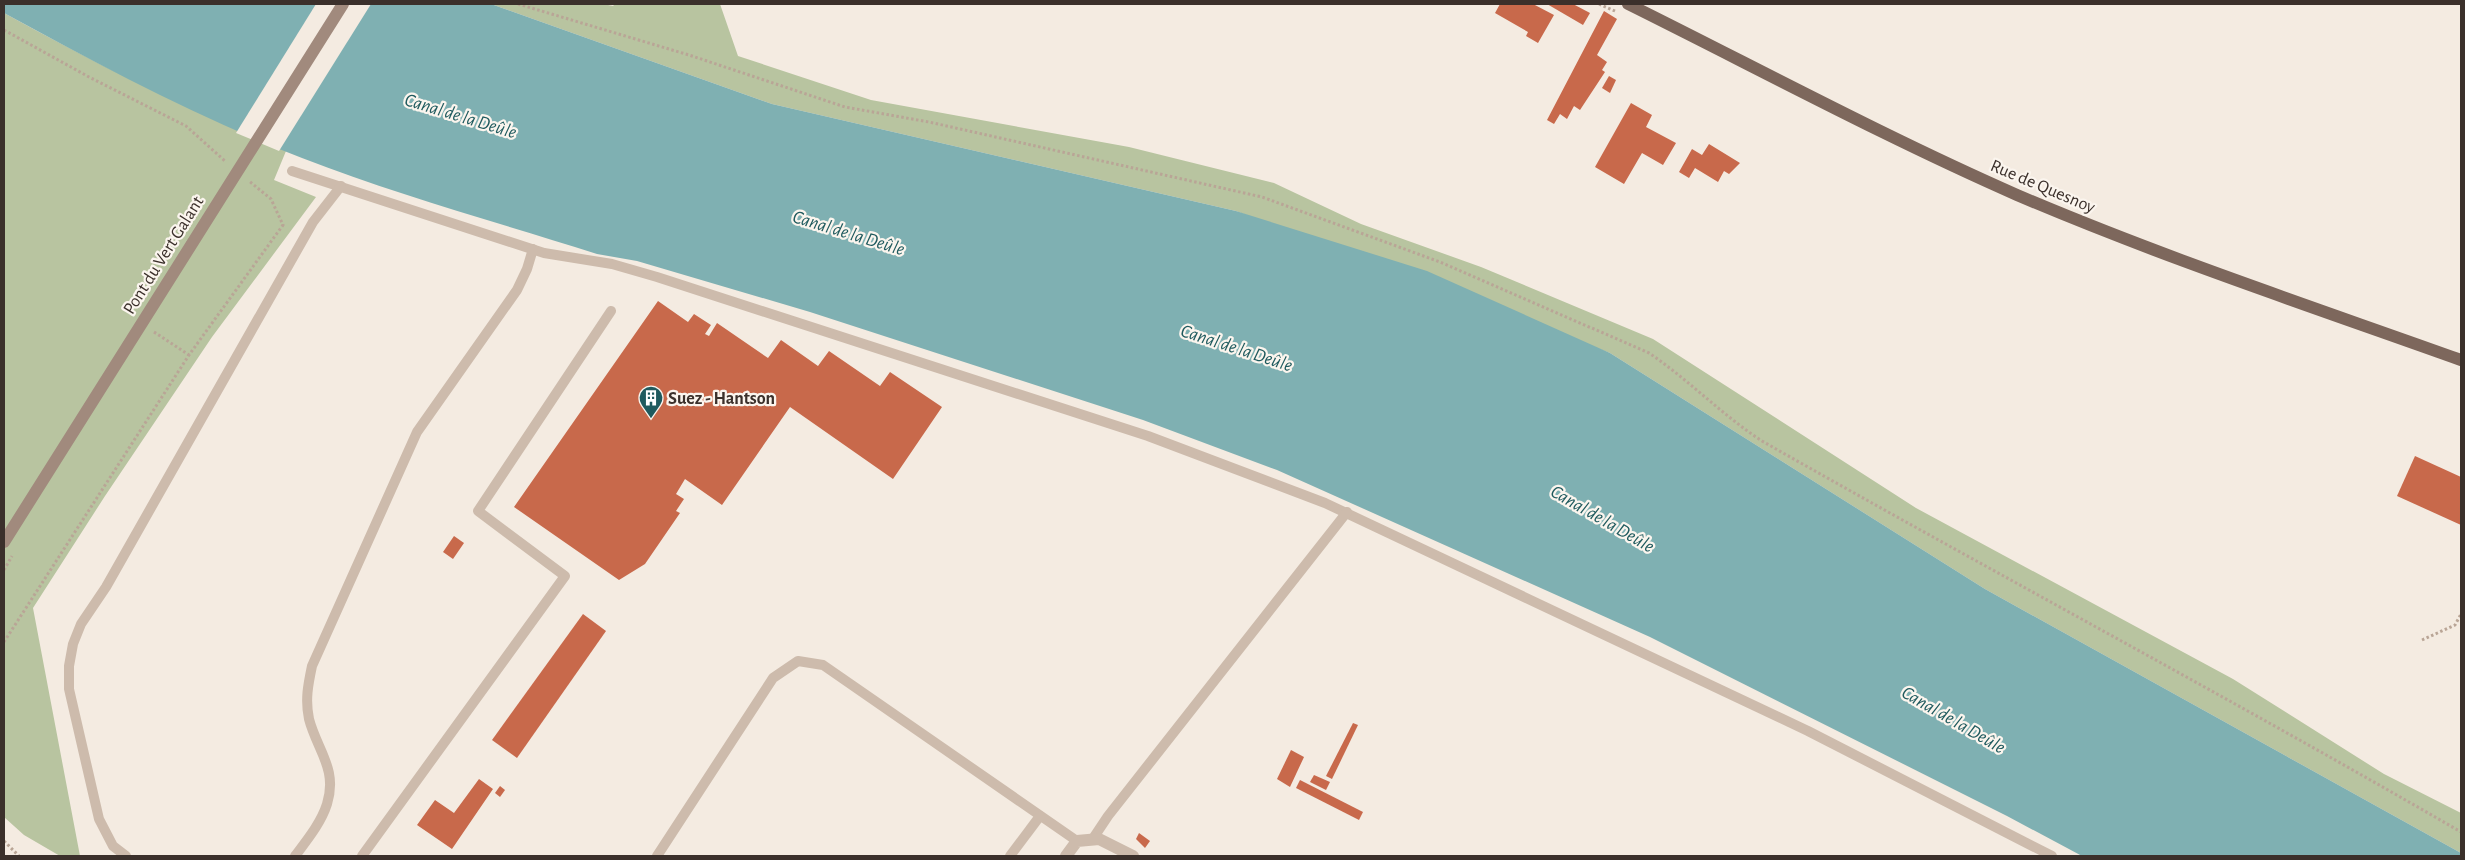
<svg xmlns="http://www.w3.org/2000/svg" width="2465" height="860" font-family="'Alegreya Sans',sans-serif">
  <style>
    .green { fill: #b8c4a0 }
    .water { fill: #7fb0b2 }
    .pier { fill: #f4ebe1 }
    .building { fill: #c8694b }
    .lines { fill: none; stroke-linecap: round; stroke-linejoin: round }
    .path { stroke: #b9a596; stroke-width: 3; stroke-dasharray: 2.5 2.5; stroke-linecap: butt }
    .lane { stroke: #cdbbac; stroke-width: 10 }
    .street { stroke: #cdbbac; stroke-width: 12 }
    .secondary { stroke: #a18a7d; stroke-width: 12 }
    .primary { stroke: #7d675c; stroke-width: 12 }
    .labels { text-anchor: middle; stroke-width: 4.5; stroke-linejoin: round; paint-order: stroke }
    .street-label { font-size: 18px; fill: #3b302b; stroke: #fbf5ee }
    .poi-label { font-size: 18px; font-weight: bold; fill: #3b302b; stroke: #fbf5ee; text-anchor: start }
    .water-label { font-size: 19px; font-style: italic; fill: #1f5a5e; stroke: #fbf5ee }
  </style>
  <rect width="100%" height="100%" fill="#f4ebe1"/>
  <!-- green -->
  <g class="green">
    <path d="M491,4H603L613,6L615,4H720L738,56L871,100L1129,147L1274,183L1361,224L1481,267L1653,339L1916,508L2233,679L2384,774L2461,813V853L1985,589L1610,353L1236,211L772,104Z"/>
    <path d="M4,13C97,64 188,110 286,151L274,180L316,197L212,337L105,496L33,608L80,856H60L24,835L4,817Z"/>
  </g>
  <!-- water -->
  <path class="water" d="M4,4H491L772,104L1236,211L1427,271L1610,353L1985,589L2461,853V856H2082L2007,816L1650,637L1277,470L1143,420L810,312L637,261L597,254C500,223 397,195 302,158C199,118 101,66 4,13Z"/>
  <!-- pier -->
  <path class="pier" d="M316,4H371L279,151L236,133Z"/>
  <!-- building -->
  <g class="building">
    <path d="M1500,4H1533L1554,15L1538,43L1526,36L1528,32L1495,13Z"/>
    <path d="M1547,4H1573L1590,13L1583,25Z"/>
    <path d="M1604,11L1617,19L1597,55L1607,62L1602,70L1605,72L1580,110L1574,106L1567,119L1560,114L1554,124L1547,120Z"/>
    <path d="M1609,76L1616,80L1610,93L1602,88Z"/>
    <path d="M1631,103L1652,115L1646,127L1676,143L1663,165L1642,153L1624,184L1595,167Z"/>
    <path d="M1709,144L1740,163L1729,174L1724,171L1718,182L1695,168L1689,178L1679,172L1692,149L1702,155Z"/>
    <path d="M658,301L688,322L694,314L711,325L705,334L709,336L717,323L768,358L781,340L818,366L829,351L880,386L890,372L942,407L893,479L790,407L722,505L685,479L676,494L684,499L676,511L680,513L645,564L619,580L514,507Z"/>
    <path d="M2415,456L2461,477V525L2397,496Z"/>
    <path d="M454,536L464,543L453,559L443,552Z"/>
    <path d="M583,614L606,631L517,758L492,740Z"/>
    <path d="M1353,723L1358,725L1332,779L1326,776Z"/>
    <path d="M1291,750L1304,757L1290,787L1277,779Z"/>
    <path d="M1314,775L1330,782L1326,790L1310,782Z"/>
    <path d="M479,779L493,789L452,849L417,825L435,800L454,813Z"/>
    <path d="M1300,780L1363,812L1359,820L1296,788Z"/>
    <path d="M500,786L505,790L500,797L495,793Z"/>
    <path d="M1139,833L1150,841L1145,848L1136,839Z"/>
  </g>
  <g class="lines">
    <!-- path -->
    <g class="path">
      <path d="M518,4L689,55L845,107L929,122L1262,197L1440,262L1649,353C1689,380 1722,415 1762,441C1994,573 2230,698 2461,832"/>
      <path d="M1599,4L1615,11"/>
      <path d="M4,30L89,77L186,126L225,161"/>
      <path d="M154,332L189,355"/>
      <path d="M4,570L12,556"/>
      <path d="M2422,640L2455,625L2461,614"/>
      <path d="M4,642L189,355L283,225L271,199L249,181"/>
      <path d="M4,841L19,856"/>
    </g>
    <!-- lane -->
    <g class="lane">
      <path d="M292,171L544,253L612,264L657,277L1148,436L1325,503L1808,731L2052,856"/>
      <path d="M1092,840L1108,816L1347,512"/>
      <path d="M126,856L113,846L99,819L69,689V666L73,644L81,624L106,587L313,222L341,186"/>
      <path d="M295,856C307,840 321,823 327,804C338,769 317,750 309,719C305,700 308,685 312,666L417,432L517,290L527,269L533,249"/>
      <path d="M362,856L565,576L478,511L611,311"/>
      <path d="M657,856L773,678L798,661L823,665L1077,841"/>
      <path d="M1010,856L1040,816"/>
    </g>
    <!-- street -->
    <path class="street" d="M1066,856L1077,841L1099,839L1133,856"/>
    <!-- secondary -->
    <path class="secondary" d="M4,542L343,4"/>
    <!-- primary -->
    <path class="primary" d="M1628,4C1757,68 1885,137 2017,195C2162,257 2313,307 2461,360"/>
  </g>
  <!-- icons -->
  <defs>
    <symbol id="building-pin" viewBox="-11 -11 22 30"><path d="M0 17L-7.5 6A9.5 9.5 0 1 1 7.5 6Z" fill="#1f5a5e" stroke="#fbf5ee"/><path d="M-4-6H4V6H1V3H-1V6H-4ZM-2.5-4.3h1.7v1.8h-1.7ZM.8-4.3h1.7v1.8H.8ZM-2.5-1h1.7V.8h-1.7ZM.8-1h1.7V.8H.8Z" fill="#fff"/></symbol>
  </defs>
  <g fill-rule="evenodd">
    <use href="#building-pin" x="637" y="384" width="28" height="38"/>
  </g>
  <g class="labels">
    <!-- street labels -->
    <g class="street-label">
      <text transform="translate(2043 186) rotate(23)" y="6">Rue de Quesnoy</text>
      <text transform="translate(163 255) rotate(-58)" y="6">Pont du Vert Galant</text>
    </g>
    <!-- poi labels -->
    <g class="poi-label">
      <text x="668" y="404">Suez - Hantson</text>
    </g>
    <!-- water labels -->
    <g class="water-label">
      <text transform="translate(461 115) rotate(17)" y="7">Canal de la Deûle</text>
      <text transform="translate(849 232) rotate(17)" y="7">Canal de la Deûle</text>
      <text transform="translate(1237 347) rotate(18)" y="7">Canal de la Deûle</text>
      <text transform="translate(1603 518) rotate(30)" y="7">Canal de la Deûle</text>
      <text transform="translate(1954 719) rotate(30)" y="7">Canal de la Deûle</text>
    </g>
  </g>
  <!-- border -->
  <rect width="2465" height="860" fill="none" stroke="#3b302b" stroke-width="10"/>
</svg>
